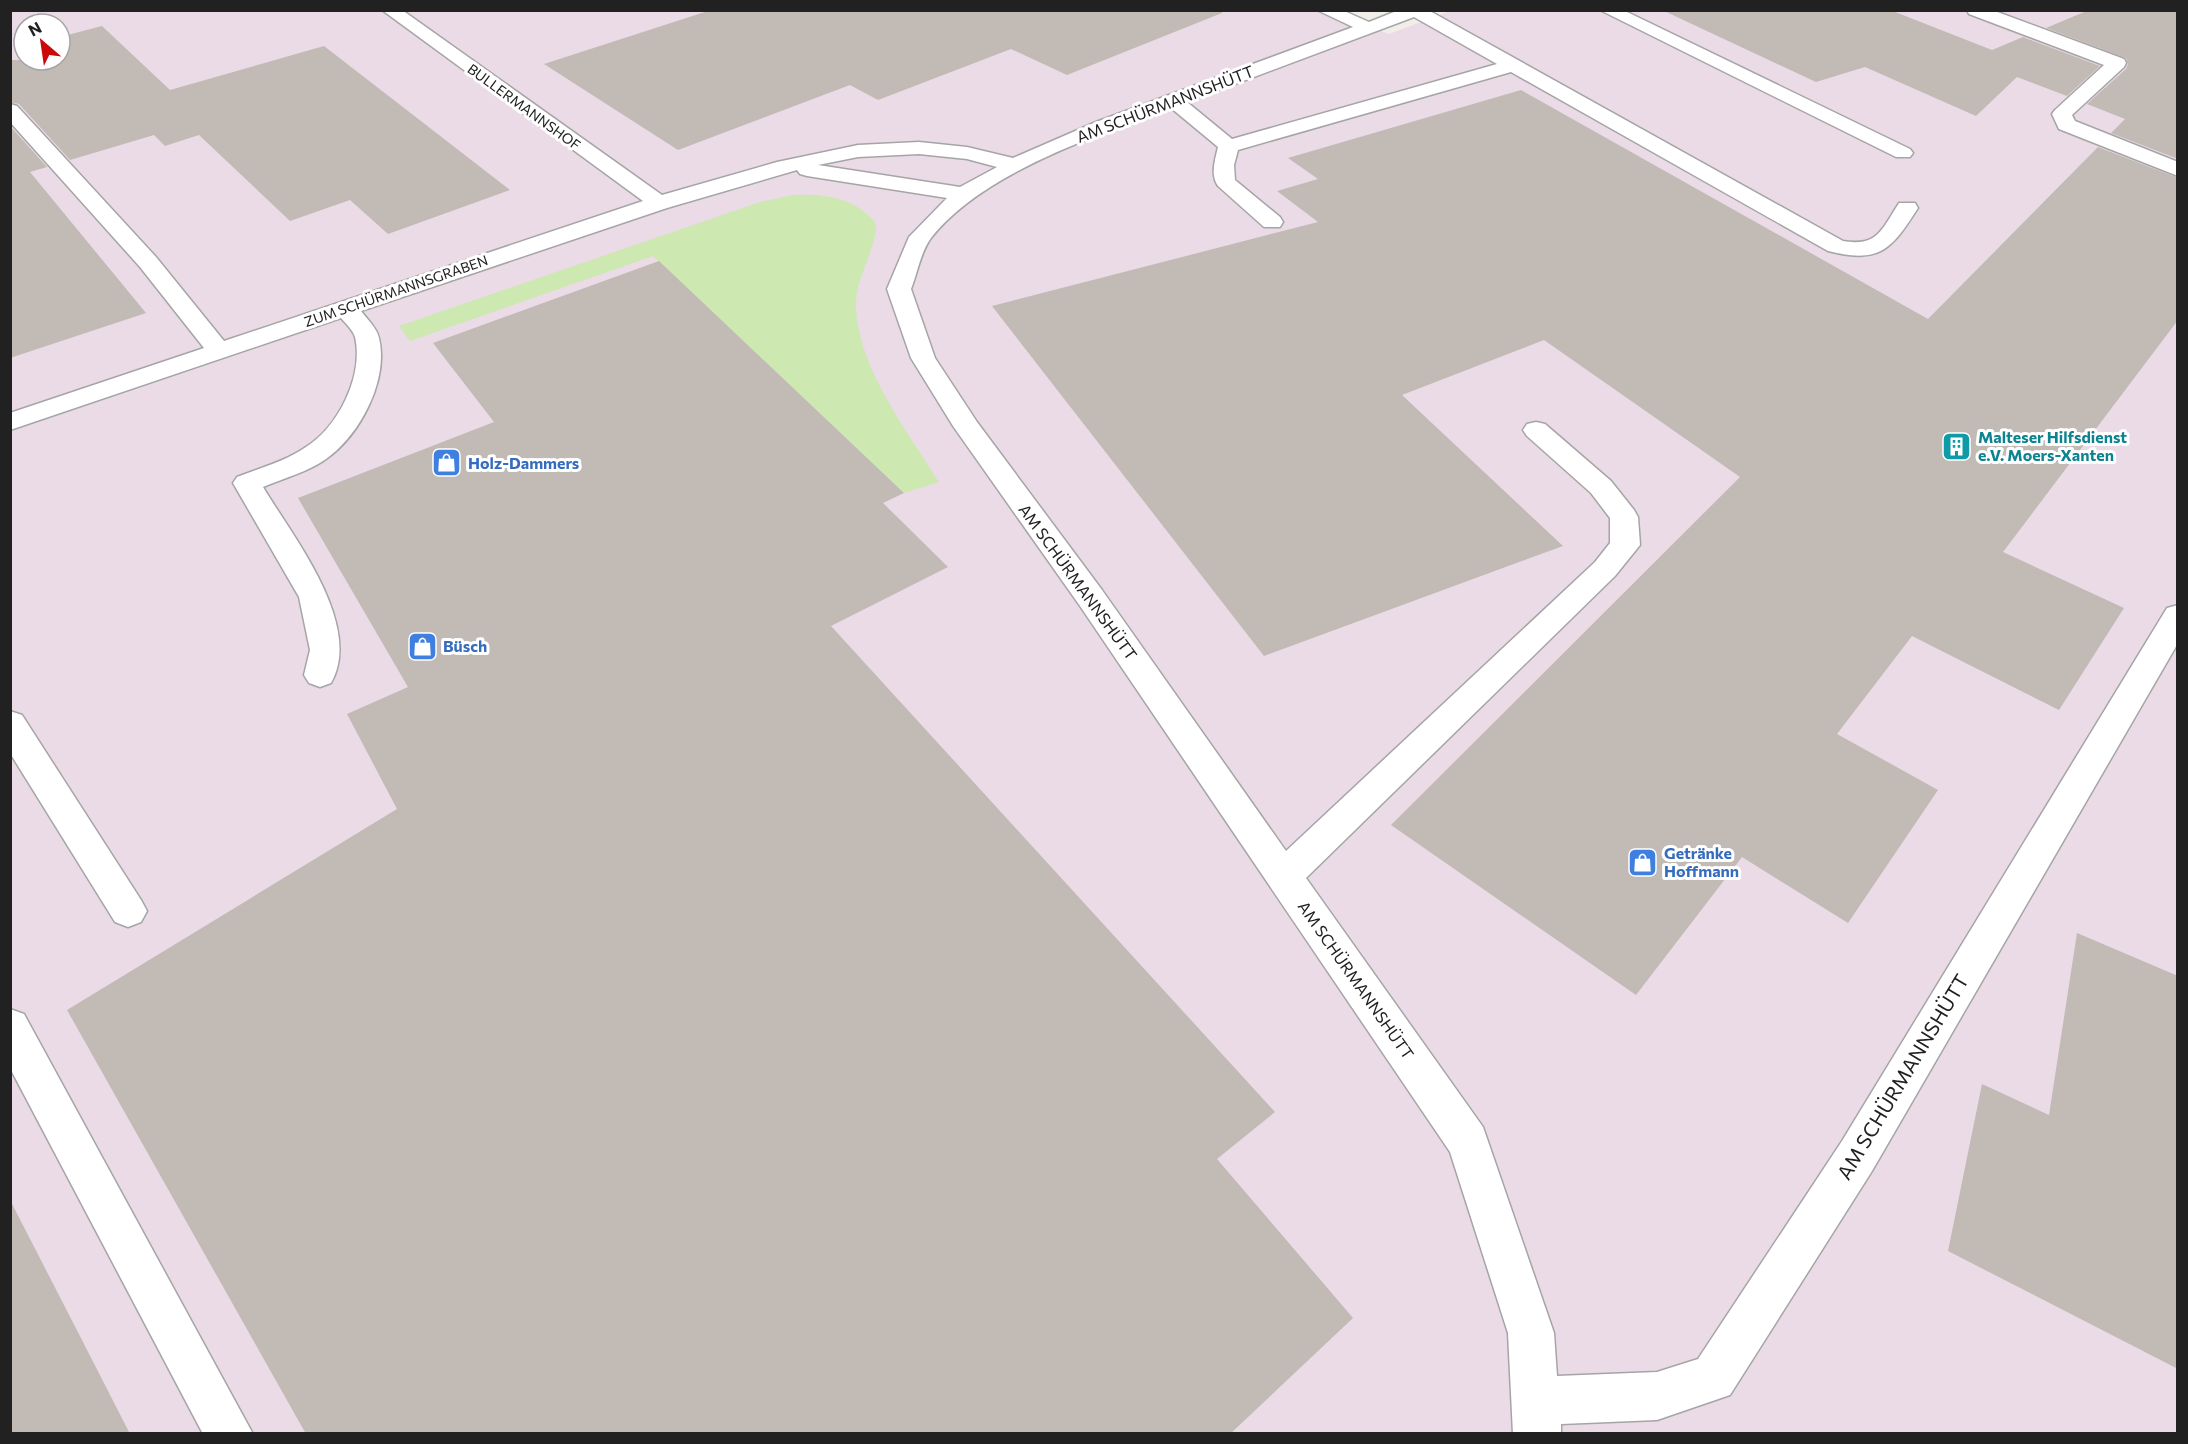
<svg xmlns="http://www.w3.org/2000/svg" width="2188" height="1444" font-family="Commissioner,sans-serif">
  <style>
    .industrial { fill: #eadbe7; fill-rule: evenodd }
    .grass { fill: #cde8b1 }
    .building { fill: #c2bab5 }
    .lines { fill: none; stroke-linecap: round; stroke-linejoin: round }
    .minor-casing { stroke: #a5a5a5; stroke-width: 3 }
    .minor { fill: #fff; fill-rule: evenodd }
    .labels { text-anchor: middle; stroke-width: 6; stroke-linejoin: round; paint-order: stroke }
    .far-street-label { font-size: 14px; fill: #212121; stroke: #fff }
    .street-label { font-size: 16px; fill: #212121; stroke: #fff }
    .culture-label { font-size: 16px; font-weight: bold; fill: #0d838f; stroke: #fff; text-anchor: start }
    .shop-label { font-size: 16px; font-weight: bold; fill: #366cbe; stroke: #fff; text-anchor: start }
    .near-street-label { font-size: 20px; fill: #212121; stroke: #fff }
  </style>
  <rect width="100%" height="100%" fill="#f1eee9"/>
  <!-- industrial -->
  <path class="industrial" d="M1325,10L1389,34L1453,10L2177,11V1433H11L10,11ZM24,24H60V60H24Z"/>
  <!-- grass -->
  <path class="grass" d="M793,195C824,194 856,197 876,224C876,251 856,276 856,304C856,365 908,432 939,482L904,493L653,256L410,341L399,326L760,202Z"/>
  <!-- building -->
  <g class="building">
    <path d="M711,10H1222V13L1067,75L1011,49L878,100L850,85L678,150L544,64Z"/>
    <path d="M1662,10H1890L1992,50L2023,37L2100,66L2067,96L2017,77L1976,116L1865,67L1816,82Z"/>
    <path d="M2089,10H2178V159L2111,133L2125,119L2087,104L2126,69L2128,64L2126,58L2046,28Z"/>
    <path d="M102,26L170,90L324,46L510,190L388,234L350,200L290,221L199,135L165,146L154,135L70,160L19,104L10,102V60H60V37Z"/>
    <path d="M1521,90L1928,319L2098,147L2178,178V320L2003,552L2124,608L2059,710L1912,636L1837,734L1938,790L1848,923L1742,857L1636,995L1391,825L1740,477L1544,340L1402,395L1563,546L1264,656L992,306L1318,222L1277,191L1318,179L1288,158Z"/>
    <path d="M10,126L47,167L30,172L146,313L10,358Z"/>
    <path d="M659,261L904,493L883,503L948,567L831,626L1275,1112L1217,1159L1353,1318L1230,1434H306L67,1010L397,809L347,714L408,687L298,498L494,422L433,343Z"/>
    <path d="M2077,933L2178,976V1369L1948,1251L1982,1084L2049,1115Z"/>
    <path d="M10,1200L84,1344L130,1434H10Z"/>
  </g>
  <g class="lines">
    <defs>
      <g id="minor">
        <path d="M382,10H402L662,195L777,162L858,145L919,142L967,147L1013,158L1096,122L1353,27L1317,10H1342L1369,22L1399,10H1428L1843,241C1878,247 1882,229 1899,203H1915L1918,208C1891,250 1880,264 1828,251L1511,72L1238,150L1234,165L1235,180L1280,217L1283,222L1280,227H1264L1218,186C1210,175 1215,160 1218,147L1171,108C1095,136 982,173 931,238C921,251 917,274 911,289L935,358L977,422L1102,590L1286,851L1595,562L1610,543V518L1591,493L1527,436L1523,430L1527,424L1536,422L1545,424L1611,481L1634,510L1638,517L1640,545L1615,576L1306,878L1483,1127L1554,1333L1557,1376L1657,1372L1698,1359L1842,1141L2167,608L2178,605V643L1872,1171L1730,1395L1657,1420L1561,1424V1434H1513L1508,1333L1450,1152L1080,606L953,426L911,358L887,289L909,237L947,198L807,176L800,174L797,170L667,208L361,311C367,319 377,328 379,338C389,380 360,435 326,459C308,472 284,478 263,487C293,537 364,625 331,683L320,687L309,683L304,675L310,650L299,597L233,483L237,477C260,468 286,461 306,447C338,427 364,376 355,337C353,330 346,324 341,318L10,430V413L204,348L140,267L10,122V104L17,106L156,257L224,341L643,201ZM1414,17L1497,64L1232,139L1187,102ZM919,154L967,159L997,167L960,187L818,165L858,157Z"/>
        <path d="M1600,10H1623L1910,149L1913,153L1910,157H1896Z"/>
        <path d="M1967,10H1992L2124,59L2126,63L2124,67L2072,115L2075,121L2178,162V176L2059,129L2052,114L2055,110L2104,65L1969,14Z"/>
        <path d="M10,711L22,715L141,900L147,911L141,922L128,927L115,922L10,753Z"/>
        <path d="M10,1009L24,1014L253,1434H203L10,1068Z"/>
      </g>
    </defs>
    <!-- minor casing -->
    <use href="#minor" class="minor-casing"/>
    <!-- minor -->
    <use href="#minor" class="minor"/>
  </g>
  <!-- icons -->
  <defs>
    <symbol id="building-square" viewBox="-11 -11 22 22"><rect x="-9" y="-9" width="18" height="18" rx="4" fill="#0f9aa8" stroke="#fff"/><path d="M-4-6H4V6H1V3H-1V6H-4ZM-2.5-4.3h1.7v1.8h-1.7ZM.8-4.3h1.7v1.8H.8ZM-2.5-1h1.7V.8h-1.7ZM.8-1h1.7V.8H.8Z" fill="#fff"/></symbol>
    <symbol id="shop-square" viewBox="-11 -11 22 22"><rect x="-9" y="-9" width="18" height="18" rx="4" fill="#3f7fe0" stroke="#fff"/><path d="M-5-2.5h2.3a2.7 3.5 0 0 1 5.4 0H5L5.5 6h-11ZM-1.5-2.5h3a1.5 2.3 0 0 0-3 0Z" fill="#fff"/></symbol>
  </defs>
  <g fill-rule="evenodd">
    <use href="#building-square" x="1940" y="430" width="33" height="33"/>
    <use href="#shop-square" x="430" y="446" width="33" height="33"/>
    <use href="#shop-square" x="406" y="630" width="33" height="33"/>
    <use href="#shop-square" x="1626" y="846" width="33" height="33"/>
  </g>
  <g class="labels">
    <!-- far-street labels -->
    <g class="far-street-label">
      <text transform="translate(524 107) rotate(36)" y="5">BULLERMANNSHOF</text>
      <text transform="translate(396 291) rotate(-19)" y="5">ZUM SCHÜRMANNSGRABEN</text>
    </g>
    <!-- street labels -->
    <g class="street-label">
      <text transform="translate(1165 104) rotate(-21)" y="6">AM SCHÜRMANNSHÜTT</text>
      <text transform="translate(1078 582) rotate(54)" y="6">AM SCHÜRMANNSHÜTT</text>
      <text transform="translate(1356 980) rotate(55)" y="6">AM SCHÜRMANNSHÜTT</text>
    </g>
    <!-- culture labels -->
    <g class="culture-label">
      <text x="1978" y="443">Malteser Hilfsdienst<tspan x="1978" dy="18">e.V. Moers-Xanten</tspan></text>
    </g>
    <!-- shop labels -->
    <g class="shop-label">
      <text x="468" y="469">Holz-Dammers</text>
      <text x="443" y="652">Büsch</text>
      <text x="1664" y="859">Getränke<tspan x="1664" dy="18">Hoffmann</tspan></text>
    </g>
    <!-- near-street labels -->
    <g class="near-street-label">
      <text transform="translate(1903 1077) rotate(-59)" y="7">AM SCHÜRMANNSHÜTT</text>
    </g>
  </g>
  <!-- border -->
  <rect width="2188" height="1444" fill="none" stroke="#212121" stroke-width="24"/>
  <!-- north arrow -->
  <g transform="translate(42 42) rotate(331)"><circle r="28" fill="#ffffff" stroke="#a6a6a6" stroke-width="1.5"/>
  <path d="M0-4.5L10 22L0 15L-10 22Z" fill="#ca090c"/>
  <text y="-9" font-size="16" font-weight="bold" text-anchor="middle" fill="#212121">N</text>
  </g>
</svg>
